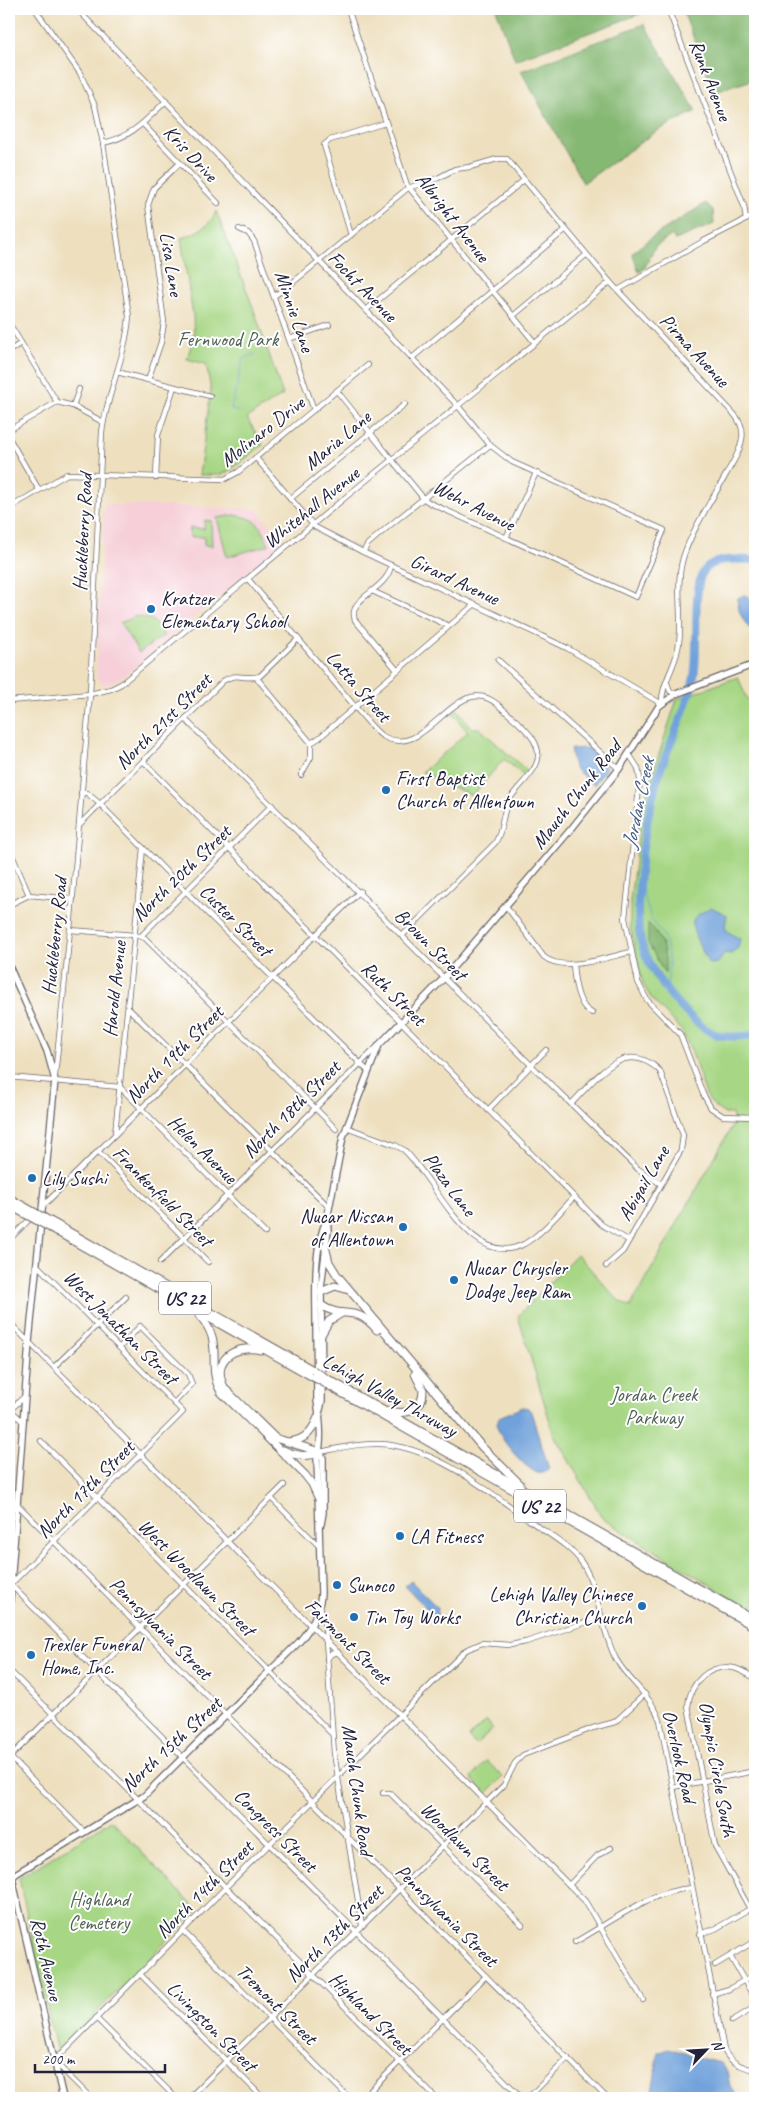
<svg xmlns="http://www.w3.org/2000/svg" width="764" height="2107" font-family="Caveat,sans-serif">
  <style>
    .built { fill: #f6cfd8 }
    .green { fill: #a7d785; stroke: #647c60 }
    .forest { fill: #85b872; stroke: #546d56 }
    .water { fill: #70a1da; stroke: #49628a }
    .lines { fill: none; stroke-linecap: round; stroke-linejoin: round }
    .stream { stroke: #70a1da; stroke-width: 1 }
    .river { stroke: #70a1da; stroke-width: 8 }
    .minor-casing { stroke: #696469; stroke-width: 6 }
    .major-casing { stroke: #696469; stroke-width: 8 }
    .highway-casing { stroke: #696469; stroke-width: 9 }
    .minor { stroke: #fff; stroke-width: 4.5 }
    .major { stroke: #fff; stroke-width: 5.5 }
    .highway { stroke: #fff; stroke-width: 7 }
    .highway-bridge-casing { stroke: #696469; stroke-width: 9; stroke-linecap: butt }
    .highway-bridge { stroke: #fff; stroke-width: 7 }
    .poi-dot { fill: #1f6fb2; stroke: #fff; stroke-width: 2 }
    .labels { text-anchor: middle; stroke-width: 4; stroke-linejoin: round; paint-order: stroke }
    .shield { fill: #fff; stroke: #646476; stroke-width: 1 }
    .shield-label { font-size: 19px; font-weight: bold; fill: #22223b }
    .street-label { font-size: 20px; fill: #22223b; stroke: #fff }
    .park-label { font-size: 20px; fill: #516155; stroke: #fff }
    .poi-label { font-size: 20px; fill: #22223b; stroke: #fff; text-anchor: start }
    .water-label { font-size: 21px; font-style: italic; fill: #455b83; stroke: #fff }
  </style>
  <rect width="100%" height="100%" fill="#fff"/>
  <filter id="ink" filterUnits="userSpaceOnUse"><feTurbulence type="fractalNoise" baseFrequency=".02" numOctaves="2"/><feDisplacementMap in="SourceGraphic" scale="10" xChannelSelector="R" yChannelSelector="G"/><feConvolveMatrix kernelMatrix="1 2 1 2 8 2 1 2 1" color-interpolation-filters="sRGB"/></filter>
  <filter id="wash" filterUnits="userSpaceOnUse"><feTurbulence type="fractalNoise" baseFrequency=".0096" numOctaves="4" result="noise"/><feDisplacementMap in="SourceGraphic" scale="20" xChannelSelector="R" yChannelSelector="G"/><feGaussianBlur stdDeviation="1.12" result="paint"/><feColorMatrix in="noise" values="0 0 0 0 0 0 0 0 0 0 0 0 0 0 0 0 0 1.4 0 .05"/><feComposite in="paint" operator="in"/></filter>
  <g filter="url(#wash)">
    <rect width="100%" height="100%" fill="#eee0bf"/>
    <!-- built -->
    <path class="built" d="M104,504L257,509L284,542L123,677L106,685L102,684L96,676Z"/>
    <!-- green -->
    <g class="green">
      <path d="M216,211L253,307L283,395L247,418L263,445L228,472L220,475H199L211,390L206,364L187,359L194,336L193,316L181,238C195,234 212,225 216,211Z"/>
      <path d="M235,515C258,519 260,523 269,545L227,557L217,518Z"/>
      <path d="M205,520L211,521L212,546L204,545V537H190V528L204,529Z"/>
      <path d="M137,616L152,620L164,635L139,653L120,623Z"/>
      <path d="M738,677L746,697L755,709V1605L748,1608L603,1519L554,1435L518,1316L577,1254L617,1299L630,1307L734,1123L732,1114H725L716,1108L707,1098L691,1050L681,1030L651,998L643,984L630,927V901L642,807L677,699Z"/>
      <path d="M457,709L472,728H479L527,771L524,776L504,759L472,796L422,772L468,732L452,713Z"/>
      <path d="M487,1721L493,1729L476,1745L468,1737Z"/>
      <path d="M487,1761L503,1777L486,1794L471,1778Z"/>
      <path d="M111,1820L197,1910L57,2053L19,1878Z"/>
    </g>
    <!-- forest -->
    <g class="forest">
      <path d="M496,9H637L640,14L515,60Z"/>
      <path d="M682,9H755V79L715,92Z"/>
      <path d="M644,24L696,111L657,131L583,183L521,71Z"/>
      <path d="M706,203L713,210L714,224L675,240L672,235L655,247L644,269L639,272L632,253L652,237Z"/>
      <path d="M648,923C663,939 666,952 665,974L648,943Z"/>
    </g>
    <!-- water -->
    <g class="water">
      <path d="M744,595C759,600 755,616 755,629H750C743,621 736,608 738,598Z"/>
      <path d="M589,748L607,768L594,785L574,768L570,749Z"/>
      <path d="M711,907L727,915L725,926L727,931L740,939L738,948L731,954L725,953L718,963L709,964C705,955 688,928 694,919C697,914 707,910 711,907Z"/>
      <path d="M523,1407L528,1408L531,1412L549,1469C546,1472 542,1474 538,1473C526,1470 496,1436 497,1424C497,1423 499,1418 499,1417Z"/>
      <path d="M411,1581L438,1608L437,1619L405,1586Z"/>
      <path d="M668,2048C686,2053 703,2060 721,2063L727,2071L730,2086L738,2098H677L652,2091L659,2052Z"/>
    </g>
    <g class="lines">
      <!-- stream -->
      <g class="stream">
        <path d="M239,411L231,410L243,359L255,354"/>
        <path d="M640,883L652,921L663,935L667,948L669,966L667,991"/>
      </g>
      <!-- river -->
      <path class="river" d="M755,560C738,560 714,556 703,572C692,590 699,650 694,677C686,714 666,748 656,784C645,823 635,889 639,930C642,958 659,982 677,1003C685,1012 705,1032 718,1035C729,1038 744,1036 755,1035"/>
    </g>
  </g>
  <g filter="url(#ink)">
    <g class="lines">
      <defs>
        <g id="minor">
          <path d="M35,9L80,73L95,106L103,143L129,316C126,356 107,393 102,432L90,694L70,930L55,1076"/>
          <path d="M77,9L458,406L490,445L512,462L664,530L636,597L430,503L424,499L397,466L337,391"/>
          <path d="M348,9L407,185L535,343"/>
          <path d="M668,9L744,206L746,220"/>
          <path d="M143,124L218,203"/>
          <path d="M103,143C132,137 145,121 166,101"/>
          <path d="M239,229L248,233L254,241L314,410"/>
          <path d="M351,235L324,145L330,140L385,123"/>
          <path d="M618,290L702,242L755,215"/>
          <path d="M274,296L291,284L408,188L438,178L455,169L470,167L497,159H507L610,282L734,414C740,421 744,429 742,439C741,451 732,463 727,473C712,500 692,529 683,558C674,589 685,622 677,653C673,670 661,686 662,704"/>
          <path d="M366,310L524,180"/>
          <path d="M513,316L586,255"/>
          <path d="M9,323L57,402L73,406L103,422"/>
          <path d="M289,339L329,325"/>
          <path d="M9,351L21,343"/>
          <path d="M412,358L565,230"/>
          <path d="M117,372L210,396"/>
          <path d="M148,380L161,342L164,322L148,205L154,188L180,163"/>
          <path d="M73,406L79,389"/>
          <path d="M9,430L57,402"/>
          <path d="M9,438L39,490"/>
          <path d="M256,458L315,527L363,552L567,648L662,704"/>
          <path d="M156,478L158,435L174,387"/>
          <path d="M290,499L405,404"/>
          <path d="M9,508L67,474L225,479L238,472L368,365"/>
          <path d="M506,538L536,473"/>
          <path d="M363,552L368,544L389,526L490,445"/>
          <path d="M391,565C388,591 346,597 355,620L397,670"/>
          <path d="M248,579L362,715C368,722 374,730 381,735C427,765 454,669 497,704C514,720 552,743 533,770C526,781 516,789 509,800C501,814 504,830 495,843L402,936"/>
          <path d="M372,591L449,626"/>
          <path d="M498,660L619,769"/>
          <path d="M256,677L311,743"/>
          <path d="M667,683L670,691L676,694"/>
          <path d="M9,701L90,694L111,689L121,684L347,496L610,282"/>
          <path d="M185,719L531,1065L638,1169L661,1184"/>
          <path d="M629,754L638,768L640,779L625,918L638,982L647,1000L680,1034L703,1094L711,1108L723,1116L755,1117"/>
          <path d="M143,761L602,1225L628,1240"/>
          <path d="M301,775L311,757V743L319,738L475,604"/>
          <path d="M81,793H87L100,804L209,915L368,1071"/>
          <path d="M79,825L223,681C238,671 245,681 260,676L298,639"/>
          <path d="M9,848L29,895"/>
          <path d="M9,905L29,895L73,899"/>
          <path d="M506,906L544,957C564,973 608,957 631,952"/>
          <path d="M70,930L135,935L145,938L336,1129"/>
          <path d="M141,936L272,805"/>
          <path d="M573,964C574,978 577,1007 592,1013"/>
          <path d="M128,1008L329,1207"/>
          <path d="M9,1077L120,1087L265,1233"/>
          <path d="M571,1104C596,1079 624,1036 660,1071L683,1135L681,1150L623,1251L606,1266"/>
          <path d="M488,1110L546,1050"/>
          <path d="M346,1127L395,1145L404,1150C435,1178 471,1272 524,1244C543,1233 559,1213 574,1197"/>
          <path d="M115,1134L143,848"/>
          <path d="M98,1151L208,1262"/>
          <path d="M42,1207L360,891"/>
          <path d="M9,1240L32,1217"/>
          <path d="M160,1262L378,1046"/>
          <path d="M9,1322L585,1901L643,2000"/>
          <path d="M120,1347L140,1326L188,1374L192,1384L174,1403"/>
          <path d="M54,1367L126,1297"/>
          <path d="M9,1408L22,1421"/>
          <path d="M9,1411L25,1396"/>
          <path d="M41,1441L332,1734"/>
          <path d="M320,1452C340,1448 359,1443 380,1444C433,1446 487,1490 529,1520C546,1533 570,1545 582,1563C599,1589 601,1631 616,1659C628,1681 651,1695 660,1720L724,2050C730,2063 742,2067 755,2070"/>
          <path d="M9,1496L607,2098"/>
          <path d="M271,1498L320,1547"/>
          <path d="M10,1584L522,2098"/>
          <path d="M10,1585L183,1412L36,1264"/>
          <path d="M320,1605L325,1627L334,1753L362,1925"/>
          <path d="M327,1659L331,1654L338,1652"/>
          <path d="M9,1670L436,2098"/>
          <path d="M10,1757L84,1832"/>
          <path d="M9,1758L284,1485"/>
          <path d="M673,1787L755,1771"/>
          <path d="M383,1793H390L522,1925"/>
          <path d="M569,1885L598,1855L611,1848"/>
          <path d="M750,1909L715,1846L688,1706C690,1683 709,1663 734,1668C741,1670 748,1674 755,1678"/>
          <path d="M183,1931L349,2098"/>
          <path d="M700,1934L715,1929L755,1906"/>
          <path d="M575,1942C610,1923 651,1890 692,1888"/>
          <path d="M730,1956L755,1999"/>
          <path d="M715,1965L755,1941"/>
          <path d="M140,1974L263,2098"/>
          <path d="M712,1994L729,1989L755,1974"/>
          <path d="M96,2018L176,2098"/>
          <path d="M732,2021L755,2007"/>
          <path d="M91,2098L54,2061L226,1887L466,1650L482,1643L510,1645L526,1642L602,1617"/>
          <path d="M189,2098L504,1785L515,1763L523,1755L593,1728L615,1722L645,1694"/>
          <path d="M363,2098L486,1976"/>
          <path d="M528,2098L568,2058"/>
        </g>
        <g id="major">
          <path d="M9,966L47,1051L55,1080L29,1342L9,1612"/>
          <path d="M320,1410L322,1401L321,1288L328,1230L327,1220"/>
          <path d="M320,1452L323,1458V1513L321,1524"/>
          <path d="M9,1865L63,2098"/>
          <path d="M9,1880L17,1873L144,1796L299,1642C311,1628 320,1612 321,1593L317,1458C323,1442 320,1418 317,1401C317,1373 316,1346 316,1319C316,1287 313,1249 327,1219L343,1137L379,1045L444,978L572,828L619,769L659,706L676,694L755,664"/>
        </g>
        <g id="highway">
          <path d="M57,1225L313,1370"/>
          <path d="M54,1230L313,1377"/>
          <path d="M325,1246L329,1262L337,1275L482,1447L520,1484"/>
          <path d="M321,1292L335,1286L349,1290"/>
          <path d="M321,1305C344,1321 355,1303 377,1330"/>
          <path d="M199,1315C226,1344 205,1365 221,1392L305,1475L312,1484L318,1497"/>
          <path d="M321,1335L329,1321L342,1313"/>
          <path d="M261,1350C234,1344 210,1360 225,1389L275,1438L320,1452"/>
          <path d="M326,1378L755,1620"/>
          <path d="M326,1384L755,1627"/>
          <path d="M389,1411C407,1415 423,1411 423,1390L415,1374"/>
          <path d="M288,1442C306,1441 313,1430 319,1415"/>
          <path d="M283,1450C295,1456 307,1458 320,1452"/>
        </g>
      </defs>
      <!-- minor casing -->
      <use href="#minor" class="minor-casing"/>
      <!-- major casing -->
      <use href="#major" class="major-casing"/>
      <!-- highway casing -->
      <use href="#highway" class="highway-casing"/>
      <!-- minor -->
      <use href="#minor" class="minor"/>
      <!-- major -->
      <use href="#major" class="major"/>
      <!-- highway -->
      <use href="#highway" class="highway"/>
      <defs>
        <g id="highway-bridge">
          <path d="M9,1198L57,1225"/>
          <path d="M9,1205L54,1230"/>
          <path d="M313,1370L326,1378"/>
          <path d="M313,1377L326,1384"/>
        </g>
      </defs>
      <!-- highway-bridge casing -->
      <use href="#highway-bridge" class="highway-bridge-casing"/>
      <!-- highway-bridge -->
      <use href="#highway-bridge" class="highway-bridge"/>
    </g>
  </g>
  <!-- markers -->
  <g class="poi-dot">
    <circle cx="151" cy="609" r="5"/>
    <circle cx="386" cy="790" r="5"/>
    <circle cx="32" cy="1178" r="5"/>
    <circle cx="403" cy="1227" r="5"/>
    <circle cx="454" cy="1280" r="5"/>
    <circle cx="400" cy="1536" r="5"/>
    <circle cx="337" cy="1585" r="5"/>
    <circle cx="642" cy="1606" r="5"/>
    <circle cx="354" cy="1617" r="5"/>
    <circle cx="31" cy="1655" r="5"/>
  </g>
  <g class="labels">
    <!-- shield labels -->
    <g class="shield">
      <rect x="159" y="1281.5" width="52" height="33" rx="4"/>
      <rect x="514" y="1489.5" width="52" height="33" rx="4"/>
    </g>
    <g class="shield-label">
      <text x="185" y="1305">US 22</text>
      <text x="540" y="1513">US 22</text>
    </g>
    <!-- street labels -->
    <g class="street-label">
      <text transform="translate(711 80) rotate(69)" y="7">Runk Avenue</text>
      <text transform="translate(191 153) rotate(47)" y="7">Kris Drive</text>
      <text transform="translate(453 217) rotate(52)" y="7">Albright Avenue</text>
      <text transform="translate(172 264) rotate(81)" y="7">Lisa Lane</text>
      <text transform="translate(363 286) rotate(46)" y="7">Focht Avenue</text>
      <text transform="translate(295 311) rotate(71)" y="7">Minnie Lane</text>
      <text transform="translate(695 350) rotate(47)" y="7">Pirma Avenue</text>
      <text transform="translate(262 431) rotate(-38)" y="7">Molinaro Drive</text>
      <text transform="translate(337 440) rotate(-40)" y="7">Maria Lane</text>
      <text transform="translate(474 505) rotate(27)" y="7">Wehr Avenue</text>
      <text transform="translate(311 507) rotate(-39)" y="7">Whitehall Avenue</text>
      <text transform="translate(82 532) rotate(-87)" y="7">Huckleberry Road</text>
      <text transform="translate(455 579) rotate(25)" y="7">Girard Avenue</text>
      <text transform="translate(359 686) rotate(49)" y="7">Latta Street</text>
      <text transform="translate(163 721) rotate(-45)" y="7">North 21st Street</text>
      <text transform="translate(576 794) rotate(-52)" y="7">Mauch Chunk Road</text>
      <text transform="translate(181 873) rotate(-44)" y="7">North 20th Street</text>
      <text transform="translate(236 920) rotate(45)" y="7">Custer Street</text>
      <text transform="translate(54 936) rotate(-84)" y="7">Huckleberry Road</text>
      <text transform="translate(431 944) rotate(45)" y="7">Brown Street</text>
      <text transform="translate(114 989) rotate(-84)" y="7">Harold Avenue</text>
      <text transform="translate(394 993) rotate(45)" y="7">Ruth Street</text>
      <text transform="translate(174 1054) rotate(-45)" y="7">North 19th Street</text>
      <text transform="translate(291 1109) rotate(-45)" y="7">North 18th Street</text>
      <text transform="translate(203 1149) rotate(45)" y="7">Helen Avenue</text>
      <text transform="translate(643 1183) rotate(-60)" y="7">Abigail Lane</text>
      <text transform="translate(450 1184) rotate(53)" y="7">Plaza Lane</text>
      <text transform="translate(163 1196) rotate(45)" y="7">Frankenfield Street</text>
      <text transform="translate(121 1327) rotate(45)" y="7">West Jonathan Street</text>
      <text transform="translate(390 1395) rotate(29)" y="7">Lehigh Valley Thruway</text>
      <text transform="translate(85 1489) rotate(-45)" y="7">North 17th Street</text>
      <text transform="translate(197 1577) rotate(45)" y="7">West Woodlawn Street</text>
      <text transform="translate(161 1628) rotate(45)" y="7">Pennsylvania Street</text>
      <text transform="translate(348 1641) rotate(45)" y="7">Fairmont Street</text>
      <text transform="translate(171 1744) rotate(-43)" y="7">North 15th Street</text>
      <text transform="translate(680 1756) rotate(77)" y="7">Overlook Road</text>
      <text transform="translate(718 1769) rotate(80)" y="7">Olympic Circle South</text>
      <text transform="translate(358 1790) rotate(82)" y="7">Mauch Chunk Road</text>
      <text transform="translate(276 1830) rotate(45)" y="7">Congress Street</text>
      <text transform="translate(465 1846) rotate(45)" y="7">Woodlawn Street</text>
      <text transform="translate(204 1889) rotate(-45)" y="7">North 14th Street</text>
      <text transform="translate(447 1915) rotate(45)" y="7">Pennsylvania Street</text>
      <text transform="translate(334 1933) rotate(-45)" y="7">North 13th Street</text>
      <text transform="translate(47 1959) rotate(77)" y="7">Roth Avenue</text>
      <text transform="translate(277 2004) rotate(45)" y="7">Tremont Street</text>
      <text transform="translate(371 2013) rotate(45)" y="7">Highland Street</text>
      <text transform="translate(212 2026) rotate(45)" y="7">Livingston Street</text>
    </g>
    <!-- park labels -->
    <g class="park-label">
      <text x="228" y="346">Fernwood Park</text>
      <text x="654" y="1401">Jordan Creek<tspan x="654" dy="23">Parkway</tspan></text>
      <text x="99" y="1906">Highland<tspan x="99" dy="23">Cemetery</tspan></text>
    </g>
    <!-- poi labels -->
    <g class="poi-label">
      <text x="161" y="605">Kratzer<tspan x="161" dy="23">Elementary School</tspan></text>
      <text x="396" y="785">First Baptist<tspan x="396" dy="23">Church of Allentown</tspan></text>
      <text x="42" y="1185">Lily Sushi</text>
      <text x="393" y="1223" text-anchor="end">Nucar Nissan<tspan x="393" dy="23">of Allentown</tspan></text>
      <text x="464" y="1275">Nucar Chrysler<tspan x="464" dy="23">Dodge Jeep Ram</tspan></text>
      <text x="410" y="1543">LA Fitness</text>
      <text x="347" y="1592">Sunoco</text>
      <text x="632" y="1601" text-anchor="end">Lehigh Valley Chinese<tspan x="632" dy="23">Christian Church</tspan></text>
      <text x="364" y="1624">Tin Toy Works</text>
      <text x="41" y="1651">Trexler Funeral<tspan x="41" dy="23">Home, Inc.</tspan></text>
    </g>
    <!-- water labels -->
    <g class="water-label">
      <text transform="translate(638 803) rotate(-78)" y="7">Jordan Creek</text>
    </g>
  </g>
  <!-- margin -->
  <rect width="764" height="2107" fill="none" stroke="#fff" stroke-width="30"/>
  <!-- north arrow -->
  <g transform="translate(706 2050) rotate(65)" stroke="#ffffff" stroke-width="4" paint-order="stroke">
  <path d="M0-4L9 19L0 12L-9 19Z" fill="#22223b"/>
  <text y="-8" font-size="14" font-weight="bold" text-anchor="middle" fill="#22223b">N</text>
  </g>
  <!-- scale -->
  <path d="M35 2064v8h130v-8" fill="none" stroke="#22223b" stroke-width="2.5"/>
  <text x="42" y="2064" font-size="15" fill="#22223b" stroke="#ffffff" stroke-width="4" paint-order="stroke">200 m</text>
</svg>
